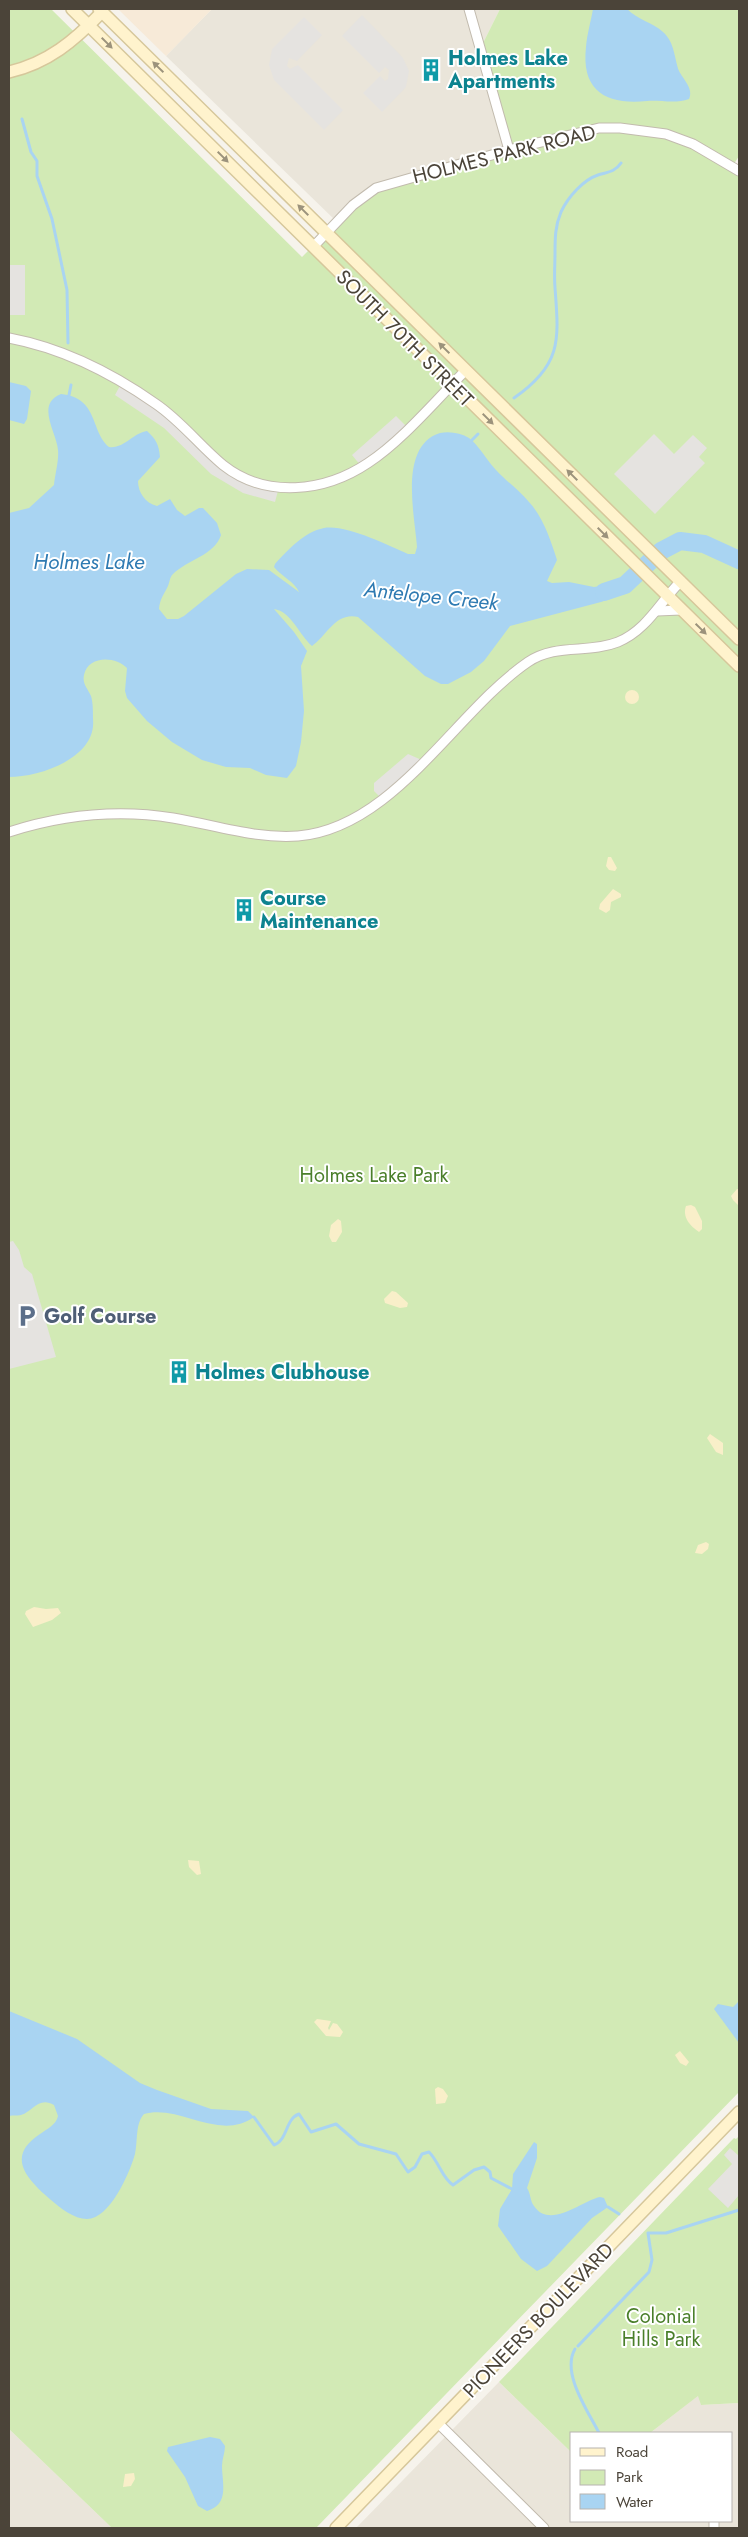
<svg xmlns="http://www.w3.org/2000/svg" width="748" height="2537" font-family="Jost,sans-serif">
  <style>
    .residential { fill: #eae5da }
    .commercial { fill: #f7ead8 }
    .green { fill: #d2eab5 }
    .sand { fill: #f9efc9 }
    .parking { fill: #e5e3e0 }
    .water { fill: #a9d4f2 }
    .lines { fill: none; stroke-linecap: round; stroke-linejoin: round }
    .stream { stroke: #a9d4f2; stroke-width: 3 }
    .river { stroke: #a9d4f2; stroke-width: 18 }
    .minor-casing { stroke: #c2bbae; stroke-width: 11 }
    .secondary-casing { stroke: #d6c79b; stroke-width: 14 }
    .minor { stroke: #fff; stroke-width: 9 }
    .secondary { stroke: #fff3cd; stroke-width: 11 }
    .oneway { fill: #9c937c }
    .labels { text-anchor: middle; stroke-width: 4; stroke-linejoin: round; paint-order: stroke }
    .culture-label { font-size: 20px; font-weight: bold; fill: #0d838f; stroke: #fff; text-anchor: start }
    .street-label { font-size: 20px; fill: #4b4439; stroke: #fff }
    .park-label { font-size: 20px; fill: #4a7f2a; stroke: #fff }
    .service-label { font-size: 20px; font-weight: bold; fill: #4e5e75; stroke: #fff; text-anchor: start }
    .water-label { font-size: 21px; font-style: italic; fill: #2e7ab2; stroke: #fff }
  </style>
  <rect width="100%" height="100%" fill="#f6f3ec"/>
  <!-- residential -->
  <g class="residential">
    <path d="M212,9H500L481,47L509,150L337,222L166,56Z"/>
    <path d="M499,2382L572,2453V2521H732V2433H650L699,2395L701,2405L739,2403V2528H356Z"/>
    <path d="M9,2429L112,2528H9Z"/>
  </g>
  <!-- commercial -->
  <path class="commercial" d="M118,9H212L166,56Z"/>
  <!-- green -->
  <g class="green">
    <path d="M9,9H51L302,257L362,197L509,150L481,47L500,9H738L739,13V156L732,167L739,171V2092L316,2528H112L9,2429Z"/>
    <path d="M739,2136V2403L701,2405L698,2396L650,2433H572V2453L499,2382L734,2138L736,2139Z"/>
  </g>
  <!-- sand -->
  <g class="sand">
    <circle cx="632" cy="697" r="7"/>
    <path d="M608,857H611L617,868L615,871L609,870L606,866Z"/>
    <path d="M613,889L621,894V897L611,902L610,910L606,913L599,909L600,904Z"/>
    <path d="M737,1189H739V1206L733,1200L731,1196Z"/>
    <path d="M691,1205L695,1207L702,1221V1229L699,1232C690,1226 682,1217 686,1206Z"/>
    <path d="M338,1219L341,1221L342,1232L336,1242H332L329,1236L331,1225Z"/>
    <path d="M392,1291L396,1292L408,1303L407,1307L400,1308L385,1303L384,1299Z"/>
    <path d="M710,1434L723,1443V1455L716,1452L707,1438Z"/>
    <path d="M706,1542L709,1544L708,1549L702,1554L695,1553L698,1545Z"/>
    <path d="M34,1607L46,1609L58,1608L61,1613L52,1620L33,1627L25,1614L26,1611Z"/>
    <path d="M188,1860L199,1861L201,1874L197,1875L189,1867Z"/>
    <path d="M317,2019L331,2021L328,2028L329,2030L333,2023L337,2024L343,2032L340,2037L326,2036L314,2022Z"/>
    <path d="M680,2051L689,2062L686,2066L680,2063L675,2055Z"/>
    <path d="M438,2087L443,2089L448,2096L445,2103L436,2104L435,2089Z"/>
    <path d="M134,2473L135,2479L131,2486L123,2487L125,2474Z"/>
  </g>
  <!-- parking -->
  <g class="parking">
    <path d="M362,15L403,58L409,71L406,87L382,112L363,93L380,76L385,81L388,79L389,70L385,67L379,73L342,36Z"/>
    <path d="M304,17L322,35L297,61L289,58L287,66L290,69L298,65L343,110L324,130L274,80L269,65L272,49Z"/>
    <rect x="9" y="265" width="16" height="50"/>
    <path d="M122,382L140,393L226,467L279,487L275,502L243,493L211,474L164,428L115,395Z"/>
    <path d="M396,416L406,426L361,466L352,455Z"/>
    <path d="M654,434L674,454L693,435L707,448L699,457L705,463L655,514L614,474Z"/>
    <path d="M408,754L424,761L382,799L374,791V783Z"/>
    <path d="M13,1241L19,1250L24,1267L32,1274L56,1357L9,1369V1242Z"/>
    <path d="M730,2148L739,2156V2195L728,2208L708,2189L732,2164L724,2155Z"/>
  </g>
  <!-- water -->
  <g class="water">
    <path d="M593,9H627C638,20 652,22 663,32C675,43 674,57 679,71C683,79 694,89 689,99C676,104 661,100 647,101C607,105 581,92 586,47C587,34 591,21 593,9Z"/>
    <path d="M9,382L26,386L31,391L27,419L24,424L9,420Z"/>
    <path d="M61,394C99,398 90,431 109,447C124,449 133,433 147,431C156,439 159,445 160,457L138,481C138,492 145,503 157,506L170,499L177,510L185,516L199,508H203L217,523L221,535C215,555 187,560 173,574C169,578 170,583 167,588C163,596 160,599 159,609L167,619H178L184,616L236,574L247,569L269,570L299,592C295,582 281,576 274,567L275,564C288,550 304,532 324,528C345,524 388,545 408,554H415L417,547C415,516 398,446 440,433C450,431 461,433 469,438C478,444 488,462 496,470C506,481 519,490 529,502C543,517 551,541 557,560L547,581L552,583L569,582L594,587L619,583L625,585C623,596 610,599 601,602L510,626L484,661L471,672L448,684H441L425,676L358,617C335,612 327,636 312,646C300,636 291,611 274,609L294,632L307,651L301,666L304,711L301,742L296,766L287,778L266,775L250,768L226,767L202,760L172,742L147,721L127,698L125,691L127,668C116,656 88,655 84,675C82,684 88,689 91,696C93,702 93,712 93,719C97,758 40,777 9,777V513L29,508L54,485C55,474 59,461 58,450C57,433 35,404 61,394Z"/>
    <path d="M739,2001V2043L714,2009L718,2004L733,2007Z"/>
    <path d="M9,2011L77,2039L140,2083L157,2090L211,2109L248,2111L254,2117C219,2142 180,2104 144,2114C135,2124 138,2141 135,2154C130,2172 110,2219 87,2219C74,2219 60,2208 51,2200C27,2179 5,2157 40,2134C47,2129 56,2125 58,2116L54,2105C39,2096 33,2111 21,2115C17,2116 13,2115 9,2116Z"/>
    <path d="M534,2142L537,2144V2158L527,2188C531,2194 530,2201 534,2206C550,2230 583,2200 600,2197L604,2198L608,2207L592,2218L547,2266L537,2271L521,2259L498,2226L500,2209L512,2189L513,2174Z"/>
    <path d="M210,2437L220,2439L225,2446C225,2453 222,2459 222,2466C222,2483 230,2504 207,2511L198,2506L185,2477L167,2451L168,2447Z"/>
  </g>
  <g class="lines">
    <!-- stream -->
    <g class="stream">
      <path d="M22,119L31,152L37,161V176L52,219L67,290L68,343"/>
      <path d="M69,395L71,385"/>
      <path d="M514,398C562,365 559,340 555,288C554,276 555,265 555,253C555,239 555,226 561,212C568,197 583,180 598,175C608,172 615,172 621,163"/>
      <path d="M472,440L478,434"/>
      <path d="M254,2117L274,2145C288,2140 285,2119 299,2114L311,2132L336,2124L359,2144L396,2154L408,2172L415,2167L422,2154L429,2152C439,2162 442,2178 453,2185L474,2170L484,2167L490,2172L491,2178L512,2189"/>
      <path d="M608,2207L619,2214"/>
      <path d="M578,2346L649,2272L652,2260L648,2233H666L739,2210"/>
      <path d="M575,2349C561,2373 588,2411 599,2433"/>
    </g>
    <!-- river -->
    <path class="river" d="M604,592L625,585L661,551L680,541L704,544L739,560"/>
    <defs>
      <g id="minor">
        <path d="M469,9L509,150"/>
        <path d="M313,247L353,205L376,188L509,150L599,128H620L666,134L693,144L739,171"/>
        <path d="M9,338C62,348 112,373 156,404C181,421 200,446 223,465C266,499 325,492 368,463C402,441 437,399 466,370"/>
        <path d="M657,611L681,610"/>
        <path d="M9,832C62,815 117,809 173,818C215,825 255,839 298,836C394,828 455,712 528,662C556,643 588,654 618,642C647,630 660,602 681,581"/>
        <path d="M438,2423L544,2528"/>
        <path d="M714,2528V2521"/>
      </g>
      <g id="secondary">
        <path d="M72,9L739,666"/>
        <path d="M99,9L739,639"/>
        <path d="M9,72C48,63 74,41 102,12"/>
        <path d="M336,2528L739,2112"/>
      </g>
    </defs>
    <!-- minor casing -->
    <use href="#minor" class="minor-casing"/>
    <!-- secondary casing -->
    <use href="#secondary" class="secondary-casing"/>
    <!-- minor -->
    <use href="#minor" class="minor"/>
    <!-- secondary -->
    <use href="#secondary" class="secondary"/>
  </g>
  <!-- one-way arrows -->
  <defs><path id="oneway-solid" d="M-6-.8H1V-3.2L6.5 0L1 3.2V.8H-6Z" transform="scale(1.25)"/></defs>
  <g class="oneway">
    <use href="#oneway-solid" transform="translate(107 43) rotate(45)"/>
    <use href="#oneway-solid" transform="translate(158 67) rotate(-136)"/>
    <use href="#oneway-solid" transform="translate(223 157) rotate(45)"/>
    <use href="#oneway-solid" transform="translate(303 210) rotate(-135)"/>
    <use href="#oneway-solid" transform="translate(444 348) rotate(-136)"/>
    <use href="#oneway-solid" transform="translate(488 419) rotate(45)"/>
    <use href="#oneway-solid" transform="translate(572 475) rotate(-135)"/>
    <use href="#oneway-solid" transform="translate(603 533) rotate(45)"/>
    <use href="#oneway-solid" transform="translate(701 629) rotate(44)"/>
  </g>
  <!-- icons -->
  <defs>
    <symbol id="building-bare" viewBox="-9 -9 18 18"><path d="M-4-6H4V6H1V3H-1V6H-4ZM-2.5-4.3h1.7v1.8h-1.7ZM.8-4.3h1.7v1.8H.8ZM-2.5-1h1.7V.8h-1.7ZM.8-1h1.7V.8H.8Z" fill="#0f9aa8" stroke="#fff" stroke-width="2.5" paint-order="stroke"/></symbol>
    <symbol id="parking-bare" viewBox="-9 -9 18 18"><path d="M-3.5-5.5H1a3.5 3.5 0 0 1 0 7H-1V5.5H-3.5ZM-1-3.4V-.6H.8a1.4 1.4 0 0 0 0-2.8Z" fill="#5c6f8a" stroke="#fff" stroke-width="2.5" paint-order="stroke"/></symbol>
  </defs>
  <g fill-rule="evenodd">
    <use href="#building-bare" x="415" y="54" width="32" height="32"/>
    <use href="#building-bare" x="228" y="894" width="32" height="32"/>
    <use href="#parking-bare" x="11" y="1300" width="32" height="32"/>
    <use href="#building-bare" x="163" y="1356" width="32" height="32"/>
  </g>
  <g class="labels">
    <!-- culture labels -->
    <g class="culture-label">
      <text x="448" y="65">Holmes Lake<tspan x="448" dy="23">Apartments</tspan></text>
      <text x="260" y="905">Course<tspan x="260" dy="23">Maintenance</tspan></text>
      <text x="195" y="1379">Holmes Clubhouse</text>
    </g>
    <!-- street labels -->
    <g class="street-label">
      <text transform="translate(504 154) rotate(-14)" y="7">HOLMES PARK ROAD</text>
      <text transform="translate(405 338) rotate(45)" y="7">SOUTH 70TH STREET</text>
      <text transform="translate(538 2320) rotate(-46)" y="7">PIONEERS BOULEVARD</text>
    </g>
    <!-- park labels -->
    <g class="park-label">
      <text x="374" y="1182">Holmes Lake Park</text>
      <text x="661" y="2323">Colonial<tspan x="661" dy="23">Hills Park</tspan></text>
    </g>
    <!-- service labels -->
    <g class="service-label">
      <text x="44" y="1323">Golf Course</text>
    </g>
    <!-- water labels -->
    <g class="water-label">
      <text x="89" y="569">Holmes Lake</text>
      <text transform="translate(431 596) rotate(6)" y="7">Antelope Creek</text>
    </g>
  </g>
  <!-- border -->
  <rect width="748" height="2537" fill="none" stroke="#4b4439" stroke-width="20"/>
  <!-- legend -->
  <rect x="570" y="2432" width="162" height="90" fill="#ffffff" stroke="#b7b4b0"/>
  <rect x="580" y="2448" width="25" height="8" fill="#fff3cd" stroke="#b7b4b0"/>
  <text x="616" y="2457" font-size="15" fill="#4b4439">Road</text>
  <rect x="580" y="2470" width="25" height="15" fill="#d2eab5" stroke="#b7b4b0"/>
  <text x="616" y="2482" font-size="15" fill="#4b4439">Park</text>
  <rect x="580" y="2494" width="25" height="15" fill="#a9d4f2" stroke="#b7b4b0"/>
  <text x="616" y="2507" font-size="15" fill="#4b4439">Water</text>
</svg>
